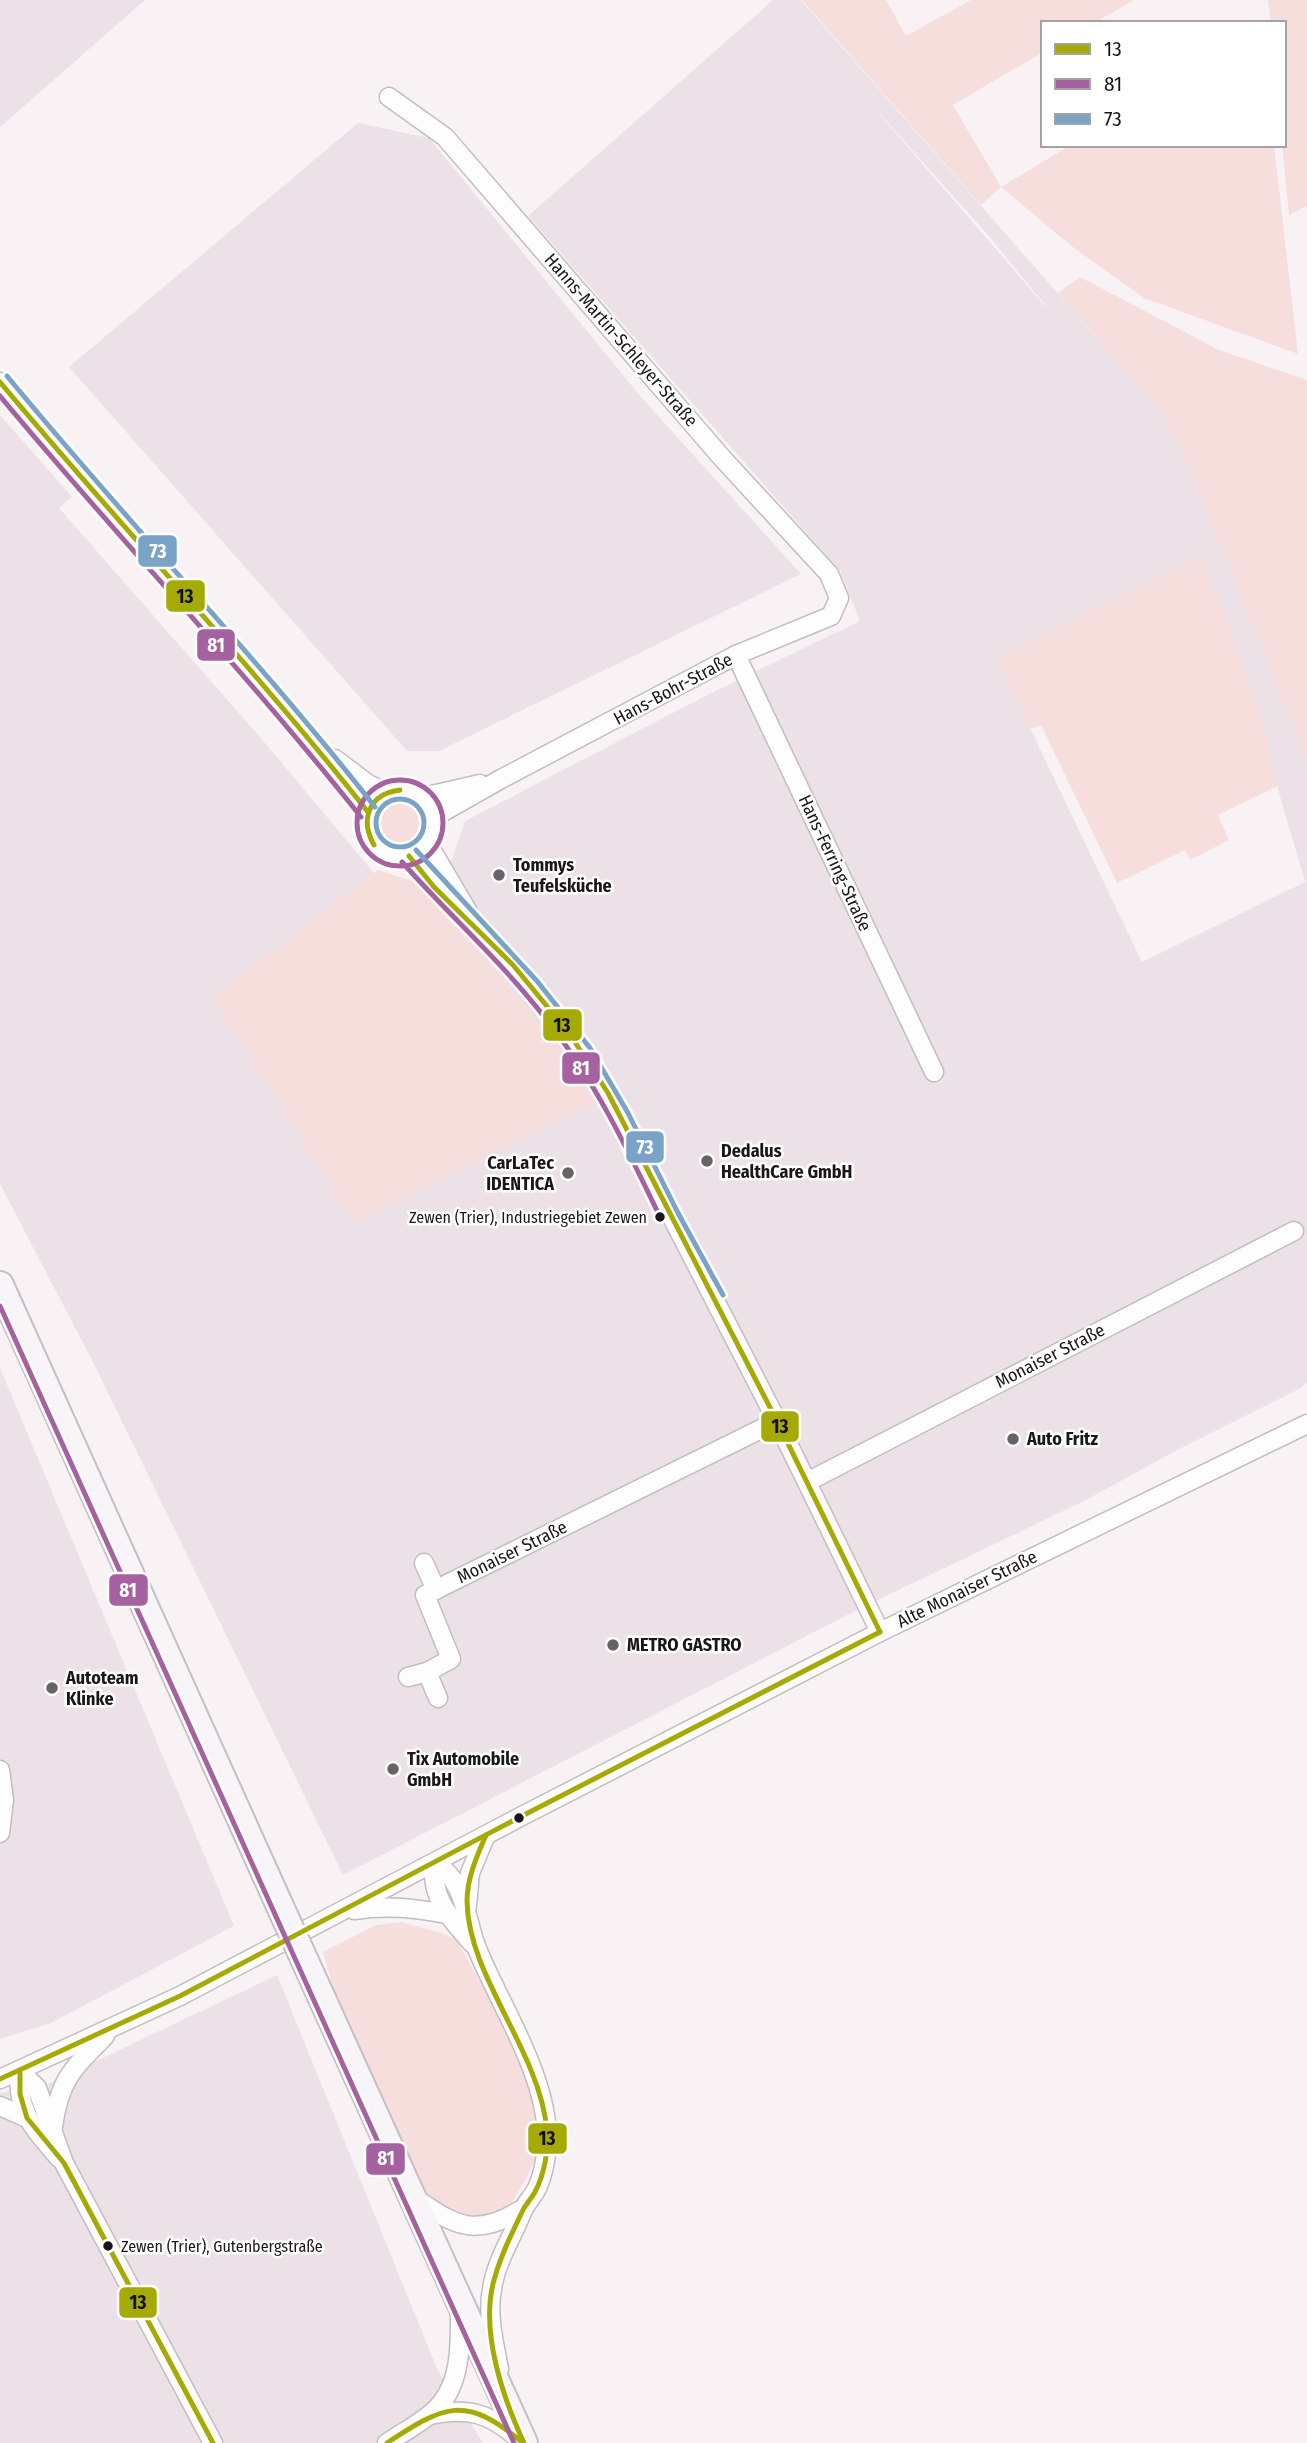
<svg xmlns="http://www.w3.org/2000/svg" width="1307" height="2443" font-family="'Fira Sans Condensed',sans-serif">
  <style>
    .built { fill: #ece1e7; fill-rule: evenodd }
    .green { fill: #f6dedc }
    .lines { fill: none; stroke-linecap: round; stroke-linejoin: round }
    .street-casing { stroke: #c2bdc0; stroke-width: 21 }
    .primary-casing { stroke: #c6bec7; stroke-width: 30 }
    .street { stroke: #fefdfe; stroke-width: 18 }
    .primary { stroke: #f8f5f9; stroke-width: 26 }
    .primary-bridge-casing { stroke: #c6bec7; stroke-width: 30; stroke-linecap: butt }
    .primary-bridge { stroke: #f8f5f9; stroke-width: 26 }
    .bus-1-casing { stroke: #fff; stroke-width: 10 }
    .bus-2-casing { stroke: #fff; stroke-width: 10 }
    .bus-3-casing { stroke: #fff; stroke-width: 10 }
    .bus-1 { stroke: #a5aa05; stroke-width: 5 }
    .bus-2 { stroke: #a661a1; stroke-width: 5 }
    .bus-3 { stroke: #7aa3c8; stroke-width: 5 }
    .poi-dot { fill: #686466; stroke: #fff; stroke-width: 2.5 }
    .bus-dot { fill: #1b1719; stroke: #fff; stroke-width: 2.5 }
    .labels { text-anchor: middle; stroke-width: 5; stroke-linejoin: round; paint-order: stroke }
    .bus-label { font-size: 16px; fill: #1b1719; stroke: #fff; text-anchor: end }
    .street-label { font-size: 18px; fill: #1b1719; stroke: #fff }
    .poi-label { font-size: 18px; font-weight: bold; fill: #1b1719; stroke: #fff; text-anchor: start }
    .line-badge { stroke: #fff; stroke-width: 2.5 }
    .badge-label { font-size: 19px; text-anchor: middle; font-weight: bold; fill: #fff }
    .pale-badge-label { font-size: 19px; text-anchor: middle; font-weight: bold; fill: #111 }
  </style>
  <rect width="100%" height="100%" fill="#f8f2f5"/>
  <!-- built -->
  <g class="built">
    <path d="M0,0H145L0,127Z"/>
    <path d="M773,0H801L1159,409L1184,454L1307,761V1381L1301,1388L1179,1449L1086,1500L855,1611L343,1875L93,1362L0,1184V415L72,497L59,508L260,737L374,873L213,998L555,1044L500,976L423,891L452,859L465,821L711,693L860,621L840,571L528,216ZM862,94L988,235L1046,306H1045ZM996,657L1261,711L1277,786L1305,882L1142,962Z"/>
    <path d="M358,123L429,138L641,397L801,574L439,751H407L69,367Z"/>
    <path d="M0,1368L234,1926L51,2023L0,2039Z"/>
    <path d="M277,1975L438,2371L483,2443H0V2093L48,2084Z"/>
  </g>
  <!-- green -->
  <g class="green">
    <path d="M802,0H886L906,36L971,0H1134L1094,23H1043V52L953,105L1001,187L1071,145H1274L1298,354L1144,298L1070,245L1001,187L981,205Z"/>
    <path d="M1268,0H1307V206L1289,215L1282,145H1284V23H1271Z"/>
    <path d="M1080,277L1219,350L1307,380V761L1184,454L1159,409L1058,293Z"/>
    <path d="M1202,556L1261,711L1277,786L1218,815L1229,840L1190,860L1185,850L1117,883L1041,725L1030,729L996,657Z"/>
    <circle cx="400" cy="823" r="24"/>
    <path d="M378,870L412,881L423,891L500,976L555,1044L595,1102L354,1222L213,997Z"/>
    <path d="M401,1922L445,1934L458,1942L491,2002L531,2090L539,2126L537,2154L526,2179L513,2201L499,2215L483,2219L460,2218L428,2197L414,2176L339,2007L323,1952L376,1925Z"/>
  </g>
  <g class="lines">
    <defs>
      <g id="street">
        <path d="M389,97L445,137L723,459L829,574L839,598L831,616L736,655L501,779L434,817"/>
        <path d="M0,382L79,477L308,736L368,812"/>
        <path d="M736,655L934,1072"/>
        <path d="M335,759L368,784L385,792"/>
        <circle cx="400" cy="823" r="34"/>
        <path d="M423,797L480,784"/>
        <path d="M428,844L467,910"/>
        <path d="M409,856L434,887L513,965L569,1033L608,1093L777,1421L880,1632"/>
        <path d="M807,1482L1294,1231"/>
        <path d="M424,1563L436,1590"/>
        <path d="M408,1677L427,1672"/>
        <path d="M438,1698L427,1672L451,1659L425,1595L777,1421"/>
        <path d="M0,1770L4,1800L0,1833"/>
        <path d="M435,1863C467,1882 465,1921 478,1951C503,2011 550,2080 547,2146C546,2160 542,2180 535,2192C531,2198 526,2204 523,2210C513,2236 496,2261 492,2289C487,2316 494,2342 499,2369"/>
        <path d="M435,1863C429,1897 452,1921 473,1944"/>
        <path d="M467,1906L470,1873L486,1835"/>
        <path d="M354,1910C387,1905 414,1908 446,1914"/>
        <path d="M20,2071L37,2088L64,2163L213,2443"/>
        <path d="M20,2071C16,2112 34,2128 59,2158"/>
        <path d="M0,2079L180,1996L520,1817L880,1632L1307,1424"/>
        <path d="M0,2106L27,2118"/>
        <path d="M53,2127C59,2080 73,2068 105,2036"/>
        <path d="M413,2197C457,2227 475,2238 524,2208"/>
        <path d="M430,2415C469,2407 489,2413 519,2439"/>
        <path d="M387,2443C402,2433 419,2424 433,2412C462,2386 460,2346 460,2310"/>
      </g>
      <g id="primary">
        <path d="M0,1285L279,1904"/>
        <path d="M305,1961L524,2443"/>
      </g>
    </defs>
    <!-- street casing -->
    <use href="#street" class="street-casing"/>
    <!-- primary casing -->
    <use href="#primary" class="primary-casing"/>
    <!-- street -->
    <use href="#street" class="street"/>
    <!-- primary -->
    <use href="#primary" class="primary"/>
    <defs>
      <path id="primary-bridge" d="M279,1904L305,1961"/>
    </defs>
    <!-- primary-bridge casing -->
    <use href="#primary-bridge" class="primary-bridge-casing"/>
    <!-- primary-bridge -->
    <use href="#primary-bridge" class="primary-bridge"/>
    <defs>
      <g id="bus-1">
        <path d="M0,382C121,527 251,664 368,812"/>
        <path d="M374,845C360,820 368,794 400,790"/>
        <path d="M409,856L434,887L513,965L569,1033L608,1093L777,1421L880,1632"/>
        <path d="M486,1835C477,1856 467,1878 467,1901C468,1977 539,2049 547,2130C549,2150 544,2175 535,2192C531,2199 526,2204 523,2210C512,2233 499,2259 493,2284C481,2334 503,2398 524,2443"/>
        <path d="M20,2071V2094L27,2118L64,2163L213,2443"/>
        <path d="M0,2079L180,1996L520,1817L880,1632"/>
        <path d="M387,2443C445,2405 465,2394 523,2443"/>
      </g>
      <g id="bus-2">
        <path d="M0,396C118,538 246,672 361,817"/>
        <circle cx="400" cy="823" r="43"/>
        <path d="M402,862C449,915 503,963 546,1019C594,1079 627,1148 660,1217"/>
        <path d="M0,1306L514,2443"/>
      </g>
      <g id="bus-3">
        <path d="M7,376C127,522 258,658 375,807"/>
        <circle cx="400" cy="823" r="24"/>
        <path d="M416,850L537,981L590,1048L628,1113L678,1213L723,1295"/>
      </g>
    </defs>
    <!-- bus-1 casing -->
    <use href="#bus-1" class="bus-1-casing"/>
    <!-- bus-2 casing -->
    <use href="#bus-2" class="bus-2-casing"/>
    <!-- bus-3 casing -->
    <use href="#bus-3" class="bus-3-casing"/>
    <!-- bus-1 -->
    <use href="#bus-1" class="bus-1"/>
    <!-- bus-2 -->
    <use href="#bus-2" class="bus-2"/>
    <!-- bus-3 -->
    <use href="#bus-3" class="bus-3"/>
  </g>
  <!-- markers -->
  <g class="poi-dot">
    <circle cx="499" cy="875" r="7"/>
    <circle cx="707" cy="1161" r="7"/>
    <circle cx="568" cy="1173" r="7"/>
    <circle cx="1013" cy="1439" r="7"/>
    <circle cx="613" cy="1645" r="7"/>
    <circle cx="52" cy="1688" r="7"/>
    <circle cx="393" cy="1769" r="7"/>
  </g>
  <g class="bus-dot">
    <circle cx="660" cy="1217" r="6"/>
    <circle cx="519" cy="1818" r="6"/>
    <circle cx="108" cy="2246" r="6"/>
  </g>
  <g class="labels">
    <!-- bus labels -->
    <g class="bus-label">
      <text x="647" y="1223">Zewen (Trier), Industriegebiet Zewen</text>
      <text x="121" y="2252" text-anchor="start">Zewen (Trier), Gutenbergstraße</text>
    </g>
    <!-- street labels -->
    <g class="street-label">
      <text transform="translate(621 340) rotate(49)" y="6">Hanns-Martin-Schleyer-Straße</text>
      <text transform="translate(673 689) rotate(-28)" y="6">Hans-Bohr-Straße</text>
      <text transform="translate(835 863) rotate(65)" y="6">Hans-Ferring-Straße</text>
      <text transform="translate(1050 1356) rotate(-27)" y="6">Monaiser Straße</text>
      <text transform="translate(512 1552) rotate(-26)" y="6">Monaiser Straße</text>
      <text transform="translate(967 1589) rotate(-26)" y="6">Alte Monaiser Straße</text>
    </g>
    <!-- poi labels -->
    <g class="poi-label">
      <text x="513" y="871">Tommys<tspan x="513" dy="21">Teufelsküche</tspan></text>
      <text x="721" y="1157">Dedalus<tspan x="721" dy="21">HealthCare GmbH</tspan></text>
      <text x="554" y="1169" text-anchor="end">CarLaTec<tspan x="554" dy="21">IDENTICA</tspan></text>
      <text x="1027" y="1445">Auto Fritz</text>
      <text x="627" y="1651">METRO GASTRO</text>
      <text x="66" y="1684">Autoteam<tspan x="66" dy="21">Klinke</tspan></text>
      <text x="407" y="1765">Tix Automobile<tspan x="407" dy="21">GmbH</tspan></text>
    </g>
  </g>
  <g class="line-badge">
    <rect x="137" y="534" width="41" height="34" rx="7" fill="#7aa3c8"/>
    <rect x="165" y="579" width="41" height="34" rx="7" fill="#a5aa05"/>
    <rect x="196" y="628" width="40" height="34" rx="7" fill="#a661a1"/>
    <rect x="542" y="1008" width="41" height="34" rx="7" fill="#a5aa05"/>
    <rect x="561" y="1051" width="40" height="34" rx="7" fill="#a661a1"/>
    <rect x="625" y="1130" width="40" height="34" rx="7" fill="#7aa3c8"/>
    <rect x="760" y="1410" width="40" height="33" rx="7" fill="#a5aa05"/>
    <rect x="108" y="1573" width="41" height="34" rx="7" fill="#a661a1"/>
    <rect x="527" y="2122" width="41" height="33" rx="7" fill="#a5aa05"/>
    <rect x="365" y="2142" width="41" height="34" rx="7" fill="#a661a1"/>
    <rect x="118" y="2286" width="40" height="33" rx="7" fill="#a5aa05"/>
  </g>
  <g class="badge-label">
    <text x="158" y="558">73</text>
    <text x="216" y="652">81</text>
    <text x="581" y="1075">81</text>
    <text x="645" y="1154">73</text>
    <text x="128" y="1597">81</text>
    <text x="386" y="2165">81</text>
  </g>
  <g class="pale-badge-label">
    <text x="185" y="603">13</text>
    <text x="562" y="1032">13</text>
    <text x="780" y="1433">13</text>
    <text x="547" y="2145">13</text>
    <text x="138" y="2309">13</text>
  </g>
  <!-- legend -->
  <rect x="1041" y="21" width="245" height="126" fill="#ffffff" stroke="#a4a2a3" stroke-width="2"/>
  <rect x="1055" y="44" width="35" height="10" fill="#a5aa05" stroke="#a4a2a3" stroke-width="2"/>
  <text x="1104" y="56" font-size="21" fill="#1b1719">13</text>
  <rect x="1055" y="79" width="35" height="10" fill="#a661a1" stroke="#a4a2a3" stroke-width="2"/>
  <text x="1104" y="91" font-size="21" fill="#1b1719">81</text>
  <rect x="1055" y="114" width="35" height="10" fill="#7aa3c8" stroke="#a4a2a3" stroke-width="2"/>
  <text x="1104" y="126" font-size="21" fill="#1b1719">73</text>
</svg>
